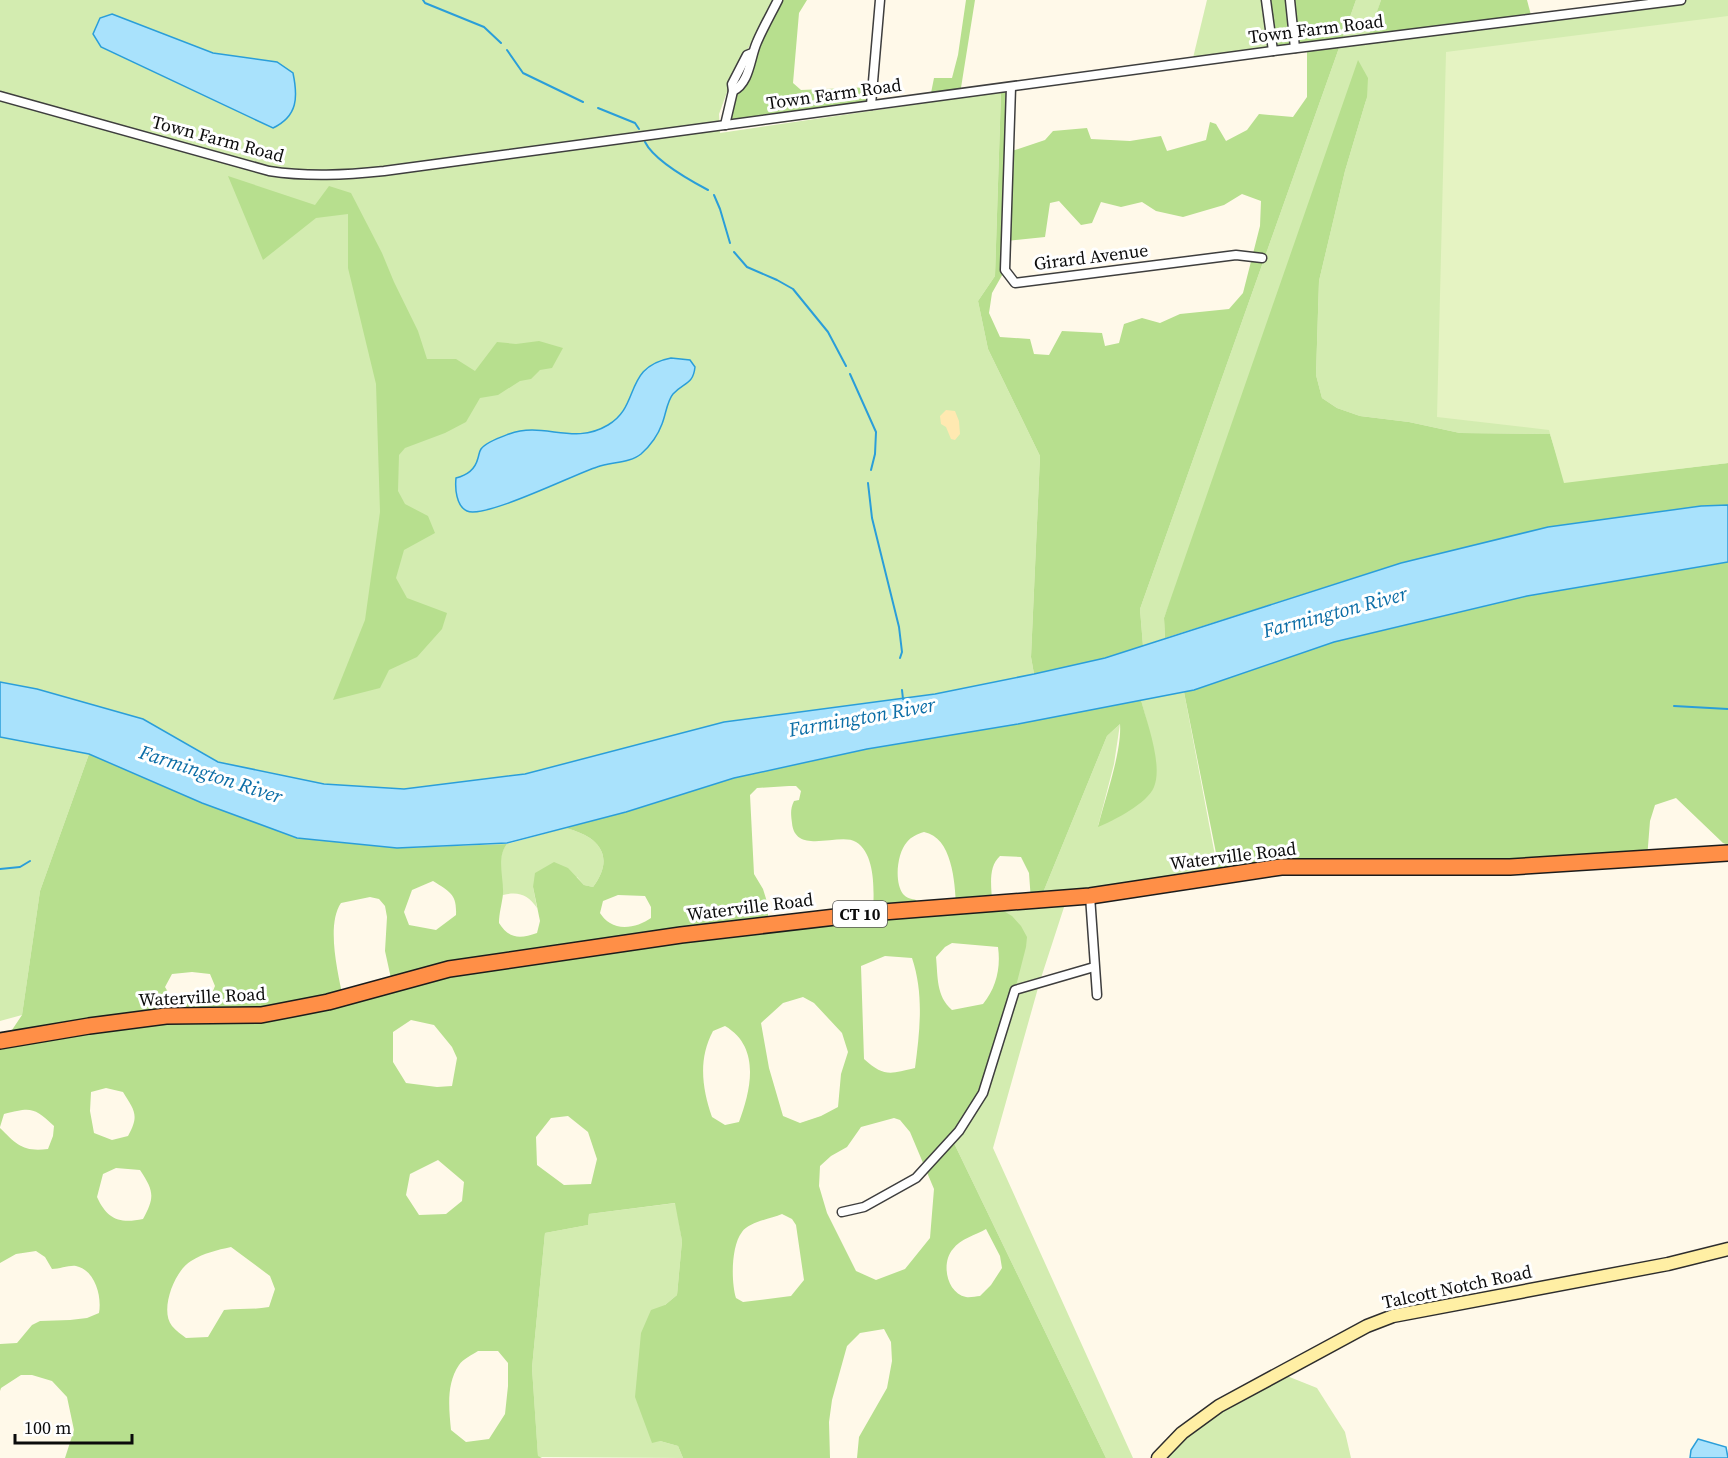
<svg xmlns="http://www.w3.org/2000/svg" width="1728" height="1458" font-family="'Source Serif 4',serif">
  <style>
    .green { fill: #d3ecb0 }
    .forest { fill: #b7df8e; fill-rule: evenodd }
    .sand { fill: #ffe9b1 }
    .pitch { fill: #e5f3c2 }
    .water { fill: #a9e2fc; stroke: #2a9ed9; stroke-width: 1.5 }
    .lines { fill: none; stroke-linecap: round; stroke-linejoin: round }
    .stream { stroke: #2a9ed9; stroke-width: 2 }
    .street-casing { stroke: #3e3e3e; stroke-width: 11 }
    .secondary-casing { stroke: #2d2d2d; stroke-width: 15 }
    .highway-casing { stroke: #1c1c1c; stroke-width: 18 }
    .street { stroke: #fff; stroke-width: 8 }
    .secondary { stroke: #ffefa4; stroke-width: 12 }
    .highway { stroke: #ff8f47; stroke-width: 15 }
    .labels { text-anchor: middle; stroke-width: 6; stroke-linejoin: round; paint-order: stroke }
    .shield { fill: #fff; stroke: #545454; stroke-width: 1.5 }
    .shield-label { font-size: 16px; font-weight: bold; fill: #0b0b0b }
    .street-label { font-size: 18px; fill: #0b0b0b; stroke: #fff }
    .water-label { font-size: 20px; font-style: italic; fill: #0b6da6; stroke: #fff }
  </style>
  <rect width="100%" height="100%" fill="#fff9e9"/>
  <!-- green -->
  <g class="green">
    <path d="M0,0H773L730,84L719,114L720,133L1001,92L995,276L978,301L988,349L1040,456L1031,657L1034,674L935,694L724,722L525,774L404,789L324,784L218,762L143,719L37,689L0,682Z"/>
    <path d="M1207,0H1266L1273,51L1192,62Z"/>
    <path d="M1356,0H1381L1368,39L1681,0H1728V463L1564,483L1550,434L1460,433L1409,422L1360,416L1337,408L1322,398L1316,375L1319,281L1345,171L1367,97L1164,618L1165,638L1143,646L1140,609Z"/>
    <path d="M1184,692L1217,866L1214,872L1067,898L1040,981L993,1148L1133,1458H1106L952,1139L1015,990L1001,909L1040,900L1107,736L1120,724L1114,764L1098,826L1152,742L1141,700Z"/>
    <path d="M0,737L89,754L40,891L22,1015L0,1021Z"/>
    <path d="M565,828C599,836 616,856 593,887L584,885L577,877L533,887L537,908C528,895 519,891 503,895C502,879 496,857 507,844Z"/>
    <path d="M676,1203L682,1241L677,1295L665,1305L660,1441L678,1446L683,1458L538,1457L532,1368L545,1233L588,1225L589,1214Z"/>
    <path d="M1282,1374L1317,1388L1345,1432L1351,1458H1158L1182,1433Z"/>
  </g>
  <!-- forest -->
  <g class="forest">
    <path d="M778,0H807L799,13L793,83L801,90L872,87L871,105L725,125L733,91L740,88Z"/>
    <path d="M966,0H975L960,94L930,98L934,78H952L958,55Z"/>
    <path d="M1266,0H1356L1140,609L1143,646L1105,658L1034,674L1031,657L1040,456L988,349L978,301L995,276L1001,92L1011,87L1009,152L1045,140L1053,131L1087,128L1091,139L1130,141L1161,136L1167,151L1206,140L1210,122L1216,124L1226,141L1247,130L1259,114L1293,117L1307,97V47L1273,51ZM1242,194L1261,201L1260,226L1243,293L1229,309L1180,314L1160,323L1142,318L1124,324L1119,343L1105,346L1102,333L1062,331L1049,355L1034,354L1030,339L1000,337L989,313L992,293L1005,270L1006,241L1045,237L1050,203L1059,201L1081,225L1092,223L1101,202L1121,207L1142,202L1156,211L1183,217L1224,205Z"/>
    <path d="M1381,0H1527L1532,19L1367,40Z"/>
    <path d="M1358,60L1368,78L1367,97L1345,171L1319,281L1316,375L1322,398L1337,408L1360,416L1409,422L1460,433L1550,434L1565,482L1728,463V505L1701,506L1548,527L1401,563L1165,638L1164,618Z"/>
    <path d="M228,176L315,205L329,186L351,193L382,253L394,282L418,331L427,359H456L475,371L497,342L516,344L539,341L563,348L552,368L540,370L531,379L520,381L498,395L480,398L466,422L445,433L405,448L399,455L398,491L405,504L428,516L435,533L404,550L396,578L407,598L447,613L442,629L417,657L389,670L380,688L333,700L365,620L380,512L376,384L348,268V214L316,218L263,260Z"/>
    <path d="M1728,562V845L1723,843L1676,798L1655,805L1650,821L1647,859L1214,872L1217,866V858L1184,692L1334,642L1527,596Z"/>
    <path d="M1141,700C1147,723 1163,765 1154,787C1148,803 1113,821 1098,827C1105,798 1122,752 1120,724L1107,736L1040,900L1031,901L1029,873L1021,857L1000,856C987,868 992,888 992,904L1012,916L1021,926L1027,937L1026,947L1015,990L983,1093L952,1139L1106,1458H857L859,1437L887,1388L892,1361L891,1342L884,1329L860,1333L847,1346L832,1400L829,1422L830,1458H683L678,1446L660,1441L652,1443L635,1397L641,1333L651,1310L665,1305L677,1295L682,1241L675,1203L589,1214L588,1225L545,1233L532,1368L538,1456L542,1458H65L74,1430L67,1397L52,1381L32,1375H21L1,1388L0,1391V1344L17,1343L32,1325L40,1321L70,1320L87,1318L99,1313C102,1296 95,1270 76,1266C69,1265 60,1269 52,1269L45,1257L36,1251L16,1254L0,1263V1128C17,1145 23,1152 48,1149L53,1136L54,1126C34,1107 31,1107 4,1114L0,1127V1041L6,1039L22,1015L40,891L89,754L202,803L297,838L397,848L507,844C496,858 504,878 503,894C502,904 499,913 499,923C509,939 520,939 537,933L540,921L533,887L535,873L554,862L568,868L584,885L593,887C616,856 599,836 565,828L626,812L734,778L867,749ZM789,786H796L801,791L799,800L794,801C790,809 791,815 792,823C795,856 840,832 856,842C876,854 874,893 873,912L768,924V905L763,889L754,874L750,795L757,788ZM924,832C952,837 955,882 956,906L921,909L916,900C912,899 906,898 903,894C894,882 897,853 907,842C911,837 917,834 924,832ZM433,881C450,892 457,894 456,915L436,930L409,925L404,912L412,890ZM618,895L645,896L651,907V918C640,926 622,931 610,923C606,921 602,916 600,913L603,901ZM370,897L379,899L385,906L387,917L385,951L392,983L343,998C338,973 326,925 341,903ZM952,943L998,947C1001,968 996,988 983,1004L952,1010C936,996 938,977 936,957L945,947ZM885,956L912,958C924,994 920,1030 915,1068C890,1074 884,1077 864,1059L861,966ZM192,972L210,974L215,986L210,998L188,999L171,997L165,987L172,974ZM803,997L814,1003L842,1033L848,1052L841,1074L838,1107L821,1116L800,1123L783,1116L769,1068L761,1023L783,1003ZM411,1020L434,1025L452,1047L457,1058L452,1086L437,1087L406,1083L393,1062V1032ZM725,1026C761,1047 751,1090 739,1122L725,1125L712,1117C702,1088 698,1059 713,1031ZM106,1088L123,1092C134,1110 140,1115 128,1136L112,1140L94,1133L90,1111L91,1092ZM568,1116L588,1132L597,1159L591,1184L564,1185L537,1165L536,1137L551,1118ZM894,1118L900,1120L910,1132L934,1189L930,1238L905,1269L876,1280L856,1271L827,1213L819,1186L820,1166L831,1156L847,1147L861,1127ZM438,1160L464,1182L462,1201L446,1214L419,1215L406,1195L410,1174ZM116,1168L140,1170C154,1191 155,1197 143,1219C119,1224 107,1219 97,1197L103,1174ZM782,1214L792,1219L796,1225L804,1280L791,1296L743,1302L736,1298C731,1282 731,1246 742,1232C749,1222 770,1219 782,1214ZM986,1229L1000,1256L1002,1268L991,1285L980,1296C976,1296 970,1298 966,1297C946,1293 941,1262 953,1249C960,1239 976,1235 986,1229ZM231,1247L270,1276L275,1289L269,1307C254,1310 239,1308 224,1310L208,1337L186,1338C182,1335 176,1331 172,1326C159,1310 175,1270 191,1261C204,1253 217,1250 231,1247ZM478,1351H498L508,1363V1386L505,1414L489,1439L466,1442L451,1430C449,1409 446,1384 459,1365C463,1359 472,1355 478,1351Z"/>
  </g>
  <!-- sand -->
  <path class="sand" d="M946,410L955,411L959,421L960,434L955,440L951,439L946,427L941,424L940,416Z"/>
  <!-- pitch -->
  <path class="pitch" d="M1728,16V463L1564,483L1549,430L1437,417L1446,52Z"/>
  <!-- water -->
  <g class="water">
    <path d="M112,14L213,53L277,62L293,73C298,97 298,116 273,128L101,47L93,34L100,18Z"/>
    <path d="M671,358L690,360L695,367C693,385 684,382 673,394C667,401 666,414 662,424C658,435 650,446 641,454C630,463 611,462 597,467C575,474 485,519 467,511C456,506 455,488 456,478C467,475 475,470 478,458C479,455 479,452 481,449C486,442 501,437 509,434C544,421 573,446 608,425C641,406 623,367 671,358Z"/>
    <path d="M1728,505V562L1527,596L1334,642L1194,690L1018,724L867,749L734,778L626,812L507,843L397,848L297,838L202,803L89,754L0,737V682L37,689L143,719L218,762L324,784L404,789L525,774L724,722L935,694L1034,674L1105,658L1401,563L1548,527L1701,506Z"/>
    <path d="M1698,1439L1726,1447L1728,1458H1690L1691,1450Z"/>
  </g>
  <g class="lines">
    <!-- stream -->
    <g class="stream">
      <path d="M423,0L425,3L484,27L501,43"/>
      <path d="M507,50L523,73L583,102"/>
      <path d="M598,108L635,123L639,129"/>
      <path d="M645,142C654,160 691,181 708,190"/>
      <path d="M714,195L720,209L730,243"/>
      <path d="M734,252L747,267L777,280L793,289L828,332L846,366"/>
      <path d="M850,374L876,432L875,454L871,470"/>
      <path d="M868,483L872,518L899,627L902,652L900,658"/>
      <path d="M902,690L903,699"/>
      <path d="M1674,706L1728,709"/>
      <path d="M0,869L20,867L30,861"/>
    </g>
    <defs>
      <g id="street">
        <path d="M1266,0L1273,51"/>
        <path d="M1290,0L1295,48"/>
        <path d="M1011,87L1005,270L1015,283L1236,255L1262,258"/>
        <path d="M733,91C750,83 750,57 757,42C763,28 771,14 778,0"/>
        <path d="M0,96L269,171C308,177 345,175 384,171L1273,51L1681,0"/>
        <path d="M871,105L880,0"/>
        <path d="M725,125L733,91L732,84L747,55L752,53"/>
        <path d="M1090,896L1097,995"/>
        <path d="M842,1212L864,1207L916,1178L959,1131L983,1093L1015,990L1094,967"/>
      </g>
      <path id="secondary" d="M1158,1458L1182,1433L1219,1406L1367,1326L1393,1316L1668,1264L1728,1249"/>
      <path id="highway" d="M0,1041L89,1026L166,1016L261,1015L328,1002L449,969L681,935L870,913L1090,896L1281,867H1510L1728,853"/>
    </defs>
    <!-- street casing -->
    <use href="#street" class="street-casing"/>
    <!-- secondary casing -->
    <use href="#secondary" class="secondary-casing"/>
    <!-- highway casing -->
    <use href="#highway" class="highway-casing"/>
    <!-- street -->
    <use href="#street" class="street"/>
    <!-- secondary -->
    <use href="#secondary" class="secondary"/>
    <!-- highway -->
    <use href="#highway" class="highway"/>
  </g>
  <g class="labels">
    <!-- shield labels -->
    <rect class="shield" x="833" y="901" width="54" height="26" rx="4.5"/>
    <g class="shield-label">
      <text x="860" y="920">CT 10</text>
    </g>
    <!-- street labels -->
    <g class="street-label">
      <text transform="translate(1316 29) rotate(-7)" y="6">Town Farm Road</text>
      <text transform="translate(834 94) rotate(-8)" y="6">Town Farm Road</text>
      <text transform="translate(218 139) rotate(15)" y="6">Town Farm Road</text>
      <text transform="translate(1091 257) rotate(-7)" y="6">Girard Avenue</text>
      <text transform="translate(1233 856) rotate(-7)" y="6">Waterville Road</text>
      <text transform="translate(750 907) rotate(-7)" y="6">Waterville Road</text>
      <text transform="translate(202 997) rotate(-3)" y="6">Waterville Road</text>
      <text transform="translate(1457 1287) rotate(-12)" y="6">Talcott Notch Road</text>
    </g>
    <!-- water labels -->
    <g class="water-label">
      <text transform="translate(1335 612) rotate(-15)" y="7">Farmington River</text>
      <text transform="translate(862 717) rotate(-10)" y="7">Farmington River</text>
      <text transform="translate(211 774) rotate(18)" y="7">Farmington River</text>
    </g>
  </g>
  <!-- scale -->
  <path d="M15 1434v9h117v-9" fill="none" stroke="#0b0b0b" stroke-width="3"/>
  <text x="24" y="1434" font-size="18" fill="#0b0b0b" stroke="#ffffff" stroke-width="4.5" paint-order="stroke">100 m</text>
</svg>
